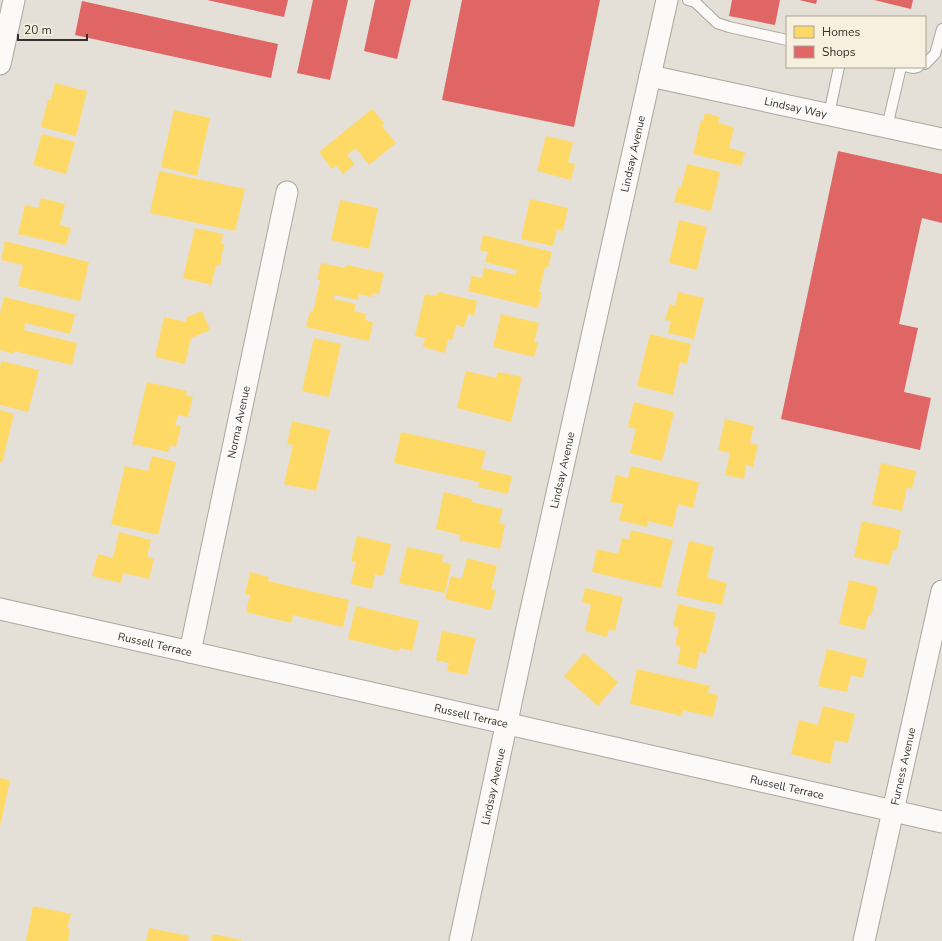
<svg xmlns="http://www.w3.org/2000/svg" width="942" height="941" font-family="'Nunito Sans',sans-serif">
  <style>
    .homes { fill: #ffd966 }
    .shops { fill: #e06666 }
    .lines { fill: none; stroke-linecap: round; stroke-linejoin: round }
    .service-casing { stroke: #a9a69e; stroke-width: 12 }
    .minor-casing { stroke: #a9a69e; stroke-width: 23 }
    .service { stroke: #fbfaf9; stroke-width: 10 }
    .minor { stroke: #fbfaf9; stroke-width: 21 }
    .labels { text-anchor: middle; stroke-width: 4; stroke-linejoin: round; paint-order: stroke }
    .street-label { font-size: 11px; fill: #33312a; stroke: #f8f0de }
  </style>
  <rect width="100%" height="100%" fill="#e4e0d7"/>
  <!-- homes -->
  <g class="homes">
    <path d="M55,83L87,91L76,136L41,127L48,100H51Z"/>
    <path d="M372,109L384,123L382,126L396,143L369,165L356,148L347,155L355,164L343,174L336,165L332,169L319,152Z"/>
    <path d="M174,110L210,118L197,176L161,167Z"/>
    <path d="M705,113L720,117L718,123L734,127L729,148L745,152L741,166L693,154L701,120L703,121Z"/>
    <path d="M42,134L75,142L66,174L33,165Z"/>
    <path d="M546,136L573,142L568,162L575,164L571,180L537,171Z"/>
    <path d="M687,164L720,172L711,211L674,202L678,187L681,188Z"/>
    <path d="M159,171L245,189L235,231L150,213Z"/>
    <path d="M41,198L65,204L60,225L71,228L66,245L18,234L25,205L38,208Z"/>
    <path d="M530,199L568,208L563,231L557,229L553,246L521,239Z"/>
    <path d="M340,200L378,208L369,249L331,240Z"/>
    <path d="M679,220L707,227L697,270L669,263Z"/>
    <path d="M195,228L223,234L221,244H224L220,266H216L211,285L183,278Z"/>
    <path d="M483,235L552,252L548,267H545L539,292H542L538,308L468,291L472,276L482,278L484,268L516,275L517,270L485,262L488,252L480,250Z"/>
    <path d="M5,241L89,262L80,301L18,286L23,265L1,260Z"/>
    <path d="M321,263L345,268L346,265L384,273L379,294L373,293L372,297L359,294L358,300L335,295L334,296V299L356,304L354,311L366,314L365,320L373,322L369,341L306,327L310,311L313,312L320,280H317Z"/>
    <path d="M438,292L477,301L474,316L468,314L464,327L456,325L452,340L448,339L445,353L423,347L425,338L415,336L425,294L436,296Z"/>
    <path d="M678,292L704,298L694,339L668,333L671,321L665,320L670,304L675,306Z"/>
    <path d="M4,297L75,314L70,334L25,323L24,330L77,343L72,365L14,351V354L0,350V313Z"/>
    <path d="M202,311L210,330L191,338L185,364L155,357L164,317L186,322L187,317Z"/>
    <path d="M501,314L539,323L534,342L538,343L534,357L493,347Z"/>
    <path d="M650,334L691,344L687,364L680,362L673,395L637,386Z"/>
    <path d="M314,338L341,344L329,397L302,391Z"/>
    <path d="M1,361L39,370L28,412L0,405V367Z"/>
    <path d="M466,371L496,378L498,372L522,377L511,422L457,408Z"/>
    <path d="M147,382L187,391L186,395L193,397L188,417L178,415L175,425L181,426L176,447L170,445L168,452L132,444Z"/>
    <path d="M634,402L674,412L662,461L630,453L636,429L628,427Z"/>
    <path d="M0,410L14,414L2,463L0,462Z"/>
    <path d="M725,419L754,426L750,443L758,445L753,467L746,465L744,479L725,475L730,453L718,450Z"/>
    <path d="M292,421L330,430L316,491L284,484L293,445L287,444Z"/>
    <path d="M401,432L486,451L481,469L512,476L508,494L478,487L479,482L394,463Z"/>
    <path d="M152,456L176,462L158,535L111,524L125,466L148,471Z"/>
    <path d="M881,463L916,471L912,489L907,487L902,511L872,505Z"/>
    <path d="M631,466L699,482L693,508L678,504L673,527L648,521L647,527L619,520L623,504L610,502L616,475L628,478Z"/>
    <path d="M444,492L472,499V502L503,509L499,523L505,525L500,549L459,540L460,535L436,529Z"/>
    <path d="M862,521L901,530L897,550H893L889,565L854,557Z"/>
    <path d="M631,530L673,540L661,588L592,572L597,549L618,554L622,538L629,540Z"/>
    <path d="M119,532L151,540L147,557L154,559L149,579L123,573L121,583L92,576L98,554L113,558Z"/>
    <path d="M357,536L391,544L383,576L375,574L372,589L351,584L356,562L351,561Z"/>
    <path d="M689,541L714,547L707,578L727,583L722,605L676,595Z"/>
    <path d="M407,547L443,555L442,562L451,564L445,593L399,583Z"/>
    <path d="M467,558L497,566L491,589L496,590L491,610L445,599L451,576L462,579Z"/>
    <path d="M250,572L269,577L268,581L349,600L343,627L293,615L291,623L246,612L250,595L245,594Z"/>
    <path d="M849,580L878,587L871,616H868L865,630L839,624Z"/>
    <path d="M585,588L623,597L615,631L609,629L607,637L585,631L591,605L582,602Z"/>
    <path d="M678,604L716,613L706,654L700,652L696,669L677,664L681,647L675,645L679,628L673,626Z"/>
    <path d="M356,606L419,621L412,651L400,648L399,651L348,639Z"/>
    <path d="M442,631L476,638L467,675L447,671L449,663L436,660Z"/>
    <path d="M827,649L867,659L863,678L851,675L847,692L818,686Z"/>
    <path d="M584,653L618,682L598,706L564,676Z"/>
    <path d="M637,669L710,686L708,693L718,695L713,717L683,710L682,716L630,704Z"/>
    <path d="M823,706L855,714L848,743L835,740L830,764L791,754L799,720L818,725Z"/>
    <path d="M0,778L10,780L1,823H0Z"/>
    <path d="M33,906L71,914L67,928L70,929L68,941H26Z"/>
    <path d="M149,928L189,936L188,941H146Z"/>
    <path d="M213,934L242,940V941H211Z"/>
  </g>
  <!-- shops -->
  <g class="shops">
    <path d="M207,0H288L284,17Z"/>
    <path d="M313,0H348L330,80L297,73Z"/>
    <path d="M375,0H411L397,59L364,51Z"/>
    <path d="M462,0H600L574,127L442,100Z"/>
    <path d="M732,0H780L775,25L729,16Z"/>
    <path d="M799,0H817L816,4Z"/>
    <path d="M874,0H913L911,9Z"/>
    <path d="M82,1L278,44L271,78L75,35Z"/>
    <path d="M838,151L942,174V223L922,218L899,324L918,328L904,392L931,398L920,450L781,419Z"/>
  </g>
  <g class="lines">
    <defs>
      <g id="service">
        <path d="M688,0L695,2L717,23L729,27L787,40"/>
        <path d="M925,64L935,54L942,29"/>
        <path d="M908,67L914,68L918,67"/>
        <path d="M829,114L839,67"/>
        <path d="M887,127L901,67"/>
      </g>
      <g id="minor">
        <path d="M0,64L14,0"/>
        <path id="s1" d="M650,76L942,139"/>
        <path id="s2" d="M0,609L942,822"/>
        <path id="s3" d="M190,652L287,192"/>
        <path id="s4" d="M460,941L527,628L667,0"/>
        <path id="s5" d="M864,941L942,591"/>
      </g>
    </defs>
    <!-- service casing -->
    <use href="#service" class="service-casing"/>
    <!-- minor casing -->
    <use href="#minor" class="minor-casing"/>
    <!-- service -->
    <use href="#service" class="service"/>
    <!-- minor -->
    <use href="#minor" class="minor"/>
  </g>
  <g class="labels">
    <!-- street labels -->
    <g class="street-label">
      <text dy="4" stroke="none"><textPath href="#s1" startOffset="149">Lindsay Way</textPath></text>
      <text dy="4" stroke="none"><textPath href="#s4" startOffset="806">Lindsay Avenue</textPath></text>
      <text dy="4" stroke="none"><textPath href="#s3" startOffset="235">Norma Avenue</textPath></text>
      <text dy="4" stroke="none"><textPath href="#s4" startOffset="482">Lindsay Avenue</textPath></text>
      <text dy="4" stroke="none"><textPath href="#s2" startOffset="159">Russell Terrace</textPath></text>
      <text dy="4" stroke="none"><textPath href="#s2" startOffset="483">Russell Terrace</textPath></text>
      <text dy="4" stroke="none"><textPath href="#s5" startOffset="179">Furness Avenue</textPath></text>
      <text dy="4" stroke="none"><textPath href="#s4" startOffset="158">Lindsay Avenue</textPath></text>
      <text dy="4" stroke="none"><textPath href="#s2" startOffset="807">Russell Terrace</textPath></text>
    </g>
  </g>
  <!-- legend -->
  <rect x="786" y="16" width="140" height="52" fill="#f8f0de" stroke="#a9a496"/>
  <rect x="794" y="26" width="20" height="12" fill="#ffd966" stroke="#a9a496"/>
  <text x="822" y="36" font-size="12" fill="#33312a">Homes</text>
  <rect x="794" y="46" width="20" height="12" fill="#e06666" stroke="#a9a496"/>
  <text x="822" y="56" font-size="12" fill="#33312a">Shops</text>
  <!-- scale -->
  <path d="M18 34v6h69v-6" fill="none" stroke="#33312a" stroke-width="2"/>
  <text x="24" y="34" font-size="12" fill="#33312a" stroke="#f8f0de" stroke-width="3" paint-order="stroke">20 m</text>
</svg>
